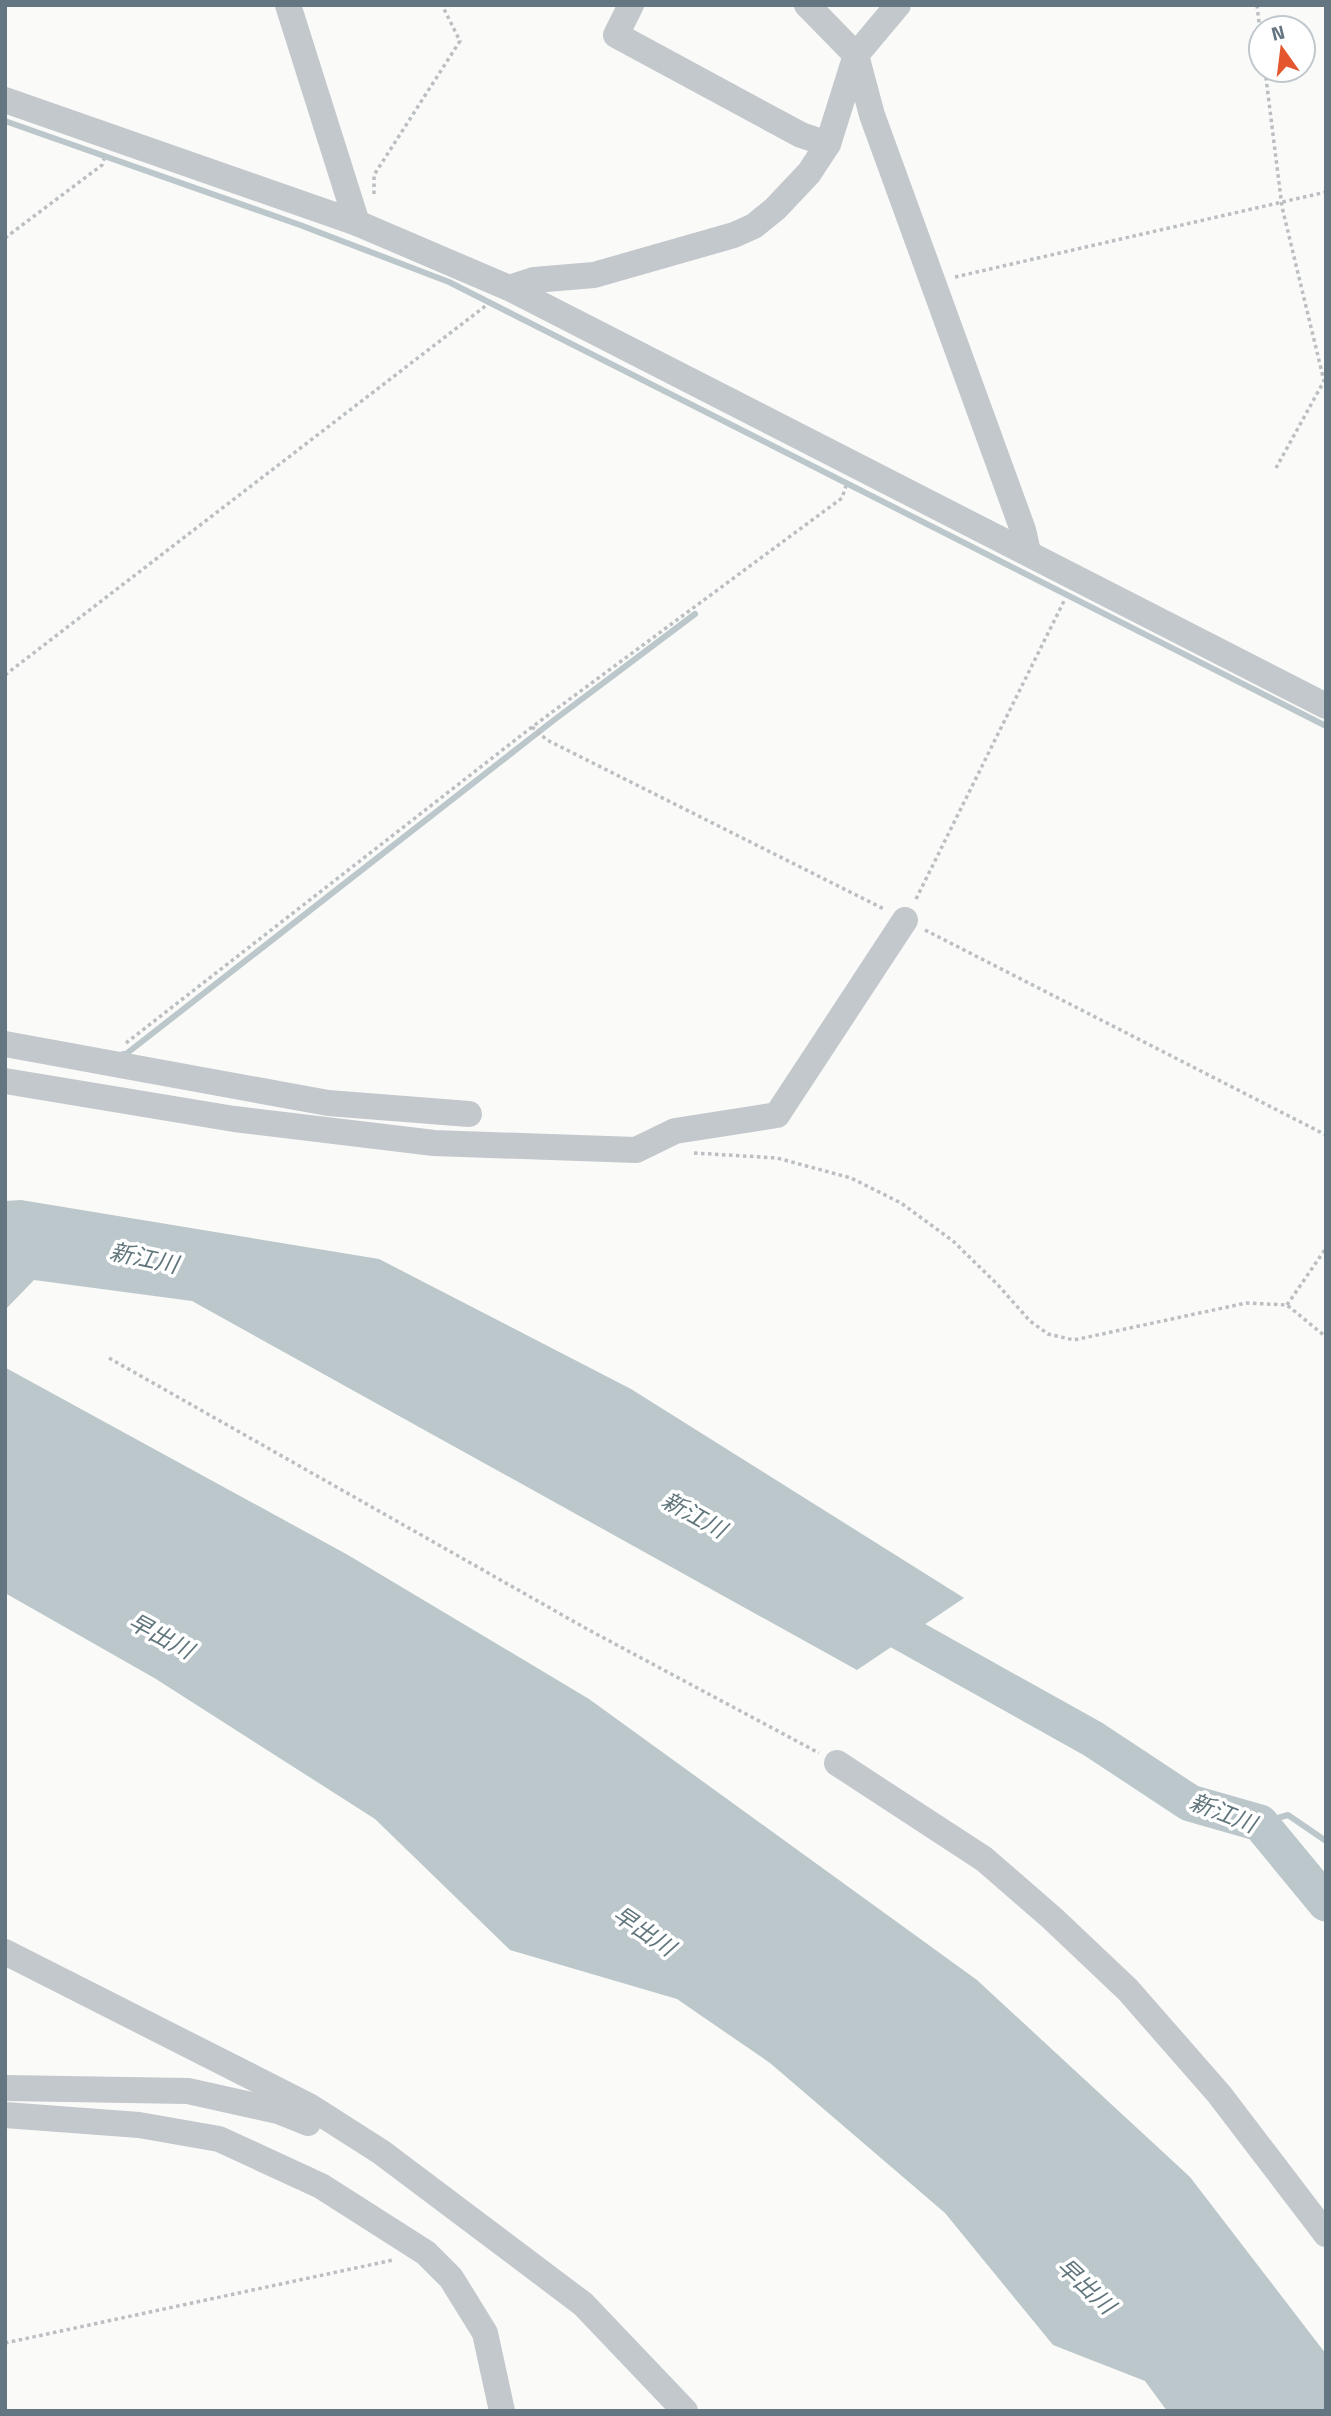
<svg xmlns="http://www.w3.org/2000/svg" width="1331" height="2416" font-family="'Titillium Web','Noto Sans JP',sans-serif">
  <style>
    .water { fill: #bbc7cb }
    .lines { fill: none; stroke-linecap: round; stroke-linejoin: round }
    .stream { stroke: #bbc7cb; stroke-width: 6 }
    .river { stroke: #bbc7cb; stroke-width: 37 }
    .path { stroke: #bbbfc2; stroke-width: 3.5; stroke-dasharray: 3.5 3.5; stroke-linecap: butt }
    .minor { stroke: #c3c8cc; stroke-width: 26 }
    .labels { text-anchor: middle; stroke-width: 7; stroke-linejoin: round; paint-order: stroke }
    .water-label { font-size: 23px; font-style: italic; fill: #60757c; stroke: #fff }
  </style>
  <rect width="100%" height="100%" fill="#fafaf8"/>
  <!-- water -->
  <g class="water">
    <path d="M21,1200L379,1259L631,1389L964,1598L857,1670L192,1301L34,1280L5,1310V1201Z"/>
    <path d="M5,1366L6,1368L348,1555L589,1699L977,1980L1190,2177L1326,2354V2411H1167L1145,2381L1053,2345L945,2213L770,2063L677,1999L510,1950L375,1819L156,1679L5,1593Z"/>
  </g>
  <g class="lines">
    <!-- stream -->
    <g class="stream">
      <path d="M5,121L300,225L449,282L1326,726"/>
      <path d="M123,1054H126L554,720L695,614"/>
      <path d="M1260,1823L1288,1815L1326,1841"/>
    </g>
    <!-- river -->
    <path class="river" d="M864,1611L1093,1739L1190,1803L1260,1823L1326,1903"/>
    <!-- path -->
    <g class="path">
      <path d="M1257,5L1261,40"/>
      <path d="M1265,70L1282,207L1324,381L1276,468"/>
      <path d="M374,194V175L460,41L442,5"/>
      <path d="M5,238L102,165L104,159"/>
      <path d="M955,277L1326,192"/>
      <path d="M5,675L488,304"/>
      <path d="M532,727L547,740L884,909"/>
      <path d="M916,899L1065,599"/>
      <path d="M925,930L1326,1135"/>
      <path d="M126,1043L532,727L842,498L846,486"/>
      <path d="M694,1153L777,1158L851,1178L901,1203L953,1241L998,1285L1030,1321L1048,1334L1074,1340L1246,1303L1287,1305L1326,1337"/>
      <path d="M1287,1305L1326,1248"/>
      <path d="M109,1358L587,1629L819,1753"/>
      <path d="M5,2343L393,2260"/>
    </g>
    <!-- minor -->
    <g class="minor">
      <path d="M288,5L357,223"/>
      <path d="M631,5L616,35L801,135L828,144"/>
      <path d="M807,5L856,55L872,115L1023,530L1028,552"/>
      <path d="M5,100L357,223L509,288L1326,706"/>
      <path d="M509,288L534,280L594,275L734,235L754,226L775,209L809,173L828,144L856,55L898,5"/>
      <path d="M5,1044L328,1103L469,1114"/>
      <path d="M5,1081L234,1119L434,1143L636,1150L675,1131L777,1115L905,920"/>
      <path d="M837,1763L984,1859L1052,1918L1128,1990L1219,2094L1326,2234"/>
      <path d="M5,1952L309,2106L381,2152L583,2304L685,2411"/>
      <path d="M5,2088L188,2091L278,2111L308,2123"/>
      <path d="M5,2115L139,2125L219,2139L321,2186L426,2253L451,2278L485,2333L502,2411"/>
    </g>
  </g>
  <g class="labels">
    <!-- water labels -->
    <g class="water-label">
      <text transform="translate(144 1258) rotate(12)" y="8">新江川</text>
      <text transform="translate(694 1515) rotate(29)" y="8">新江川</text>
      <text transform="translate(161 1636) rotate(28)" y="8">早出川</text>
      <text transform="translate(1223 1813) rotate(21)" y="8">新江川</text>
      <text transform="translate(644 1931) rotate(34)" y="8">早出川</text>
      <text transform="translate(1086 2286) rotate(43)" y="8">早出川</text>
    </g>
  </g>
  <!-- border -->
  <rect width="1331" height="2416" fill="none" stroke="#657683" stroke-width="14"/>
  <!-- north arrow -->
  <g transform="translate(1282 49) rotate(346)"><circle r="33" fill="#ffffff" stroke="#c1c8cd" stroke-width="2"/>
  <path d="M0-5L12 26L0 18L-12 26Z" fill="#e4572e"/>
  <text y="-10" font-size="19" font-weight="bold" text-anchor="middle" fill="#657683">N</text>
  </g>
</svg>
